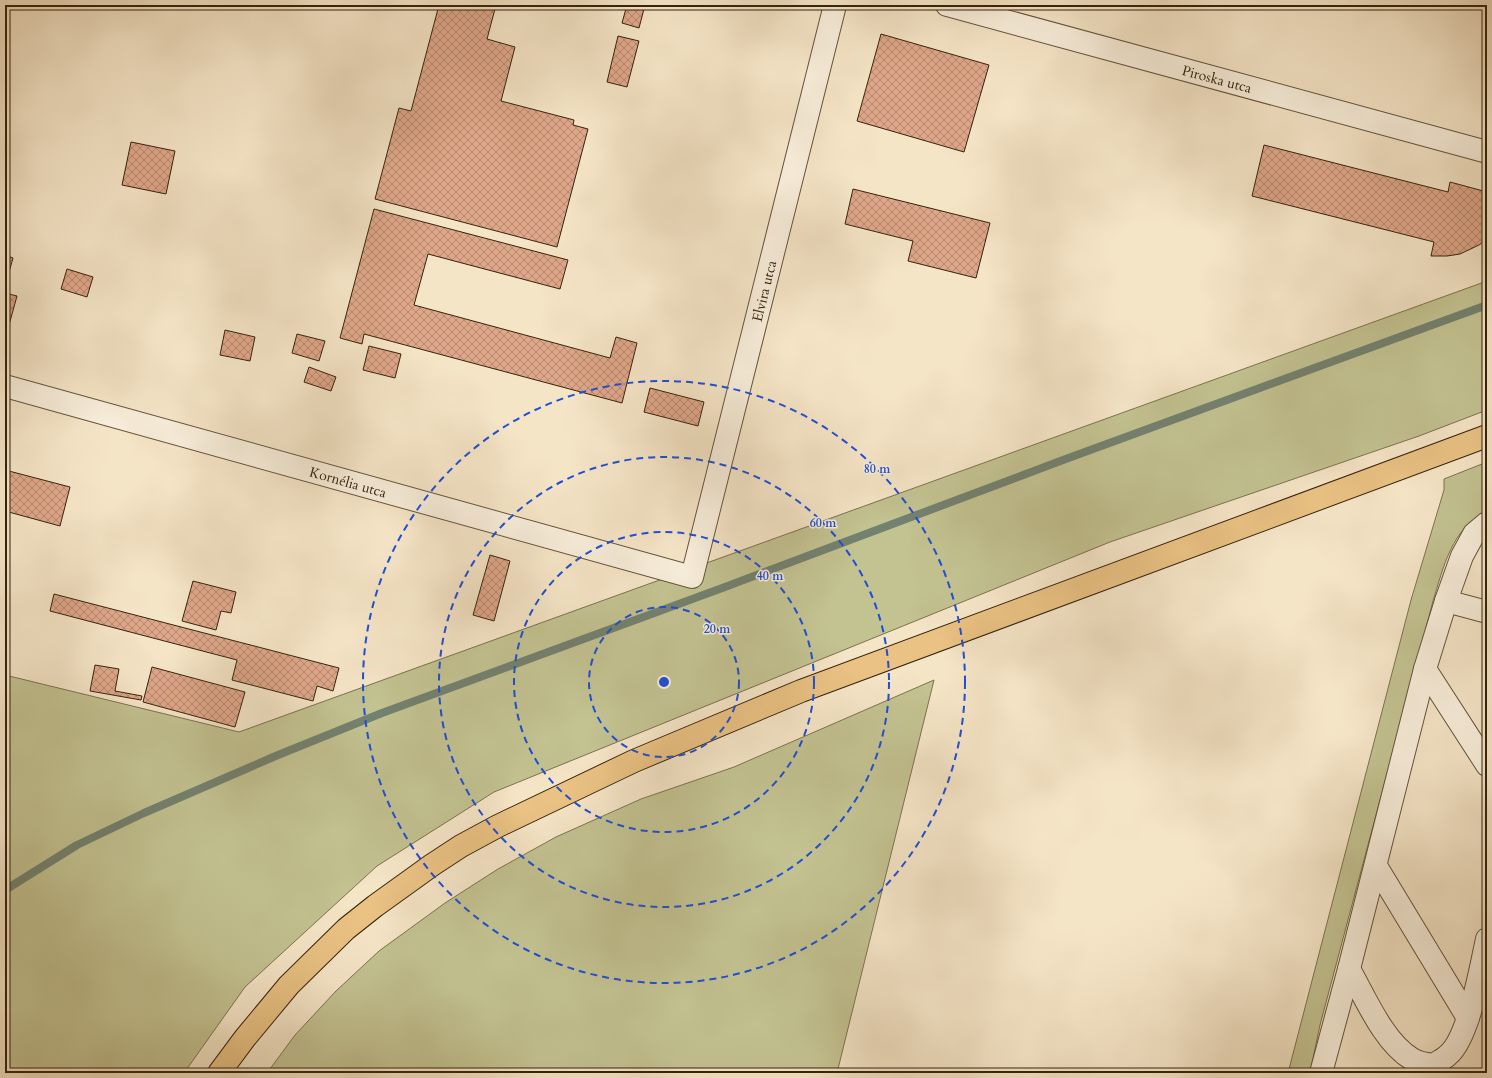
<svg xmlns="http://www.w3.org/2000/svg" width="1492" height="1078" font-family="Cardo,serif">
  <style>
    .grass { fill: #c3c291; stroke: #7c724e }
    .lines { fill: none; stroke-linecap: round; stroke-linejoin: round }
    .stream { stroke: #73816f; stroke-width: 8 }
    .building { fill: url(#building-cross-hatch); stroke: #35230c }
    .minor-casing { stroke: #65543b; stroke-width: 24 }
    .major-casing { stroke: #35230c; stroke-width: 24 }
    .minor { stroke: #f8eedb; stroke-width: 22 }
    .major { stroke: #eac284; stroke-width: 22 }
    .ring { fill: none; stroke: #1d4ed8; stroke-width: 2; stroke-dasharray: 7 5 }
    .labels { text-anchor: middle; stroke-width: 3; stroke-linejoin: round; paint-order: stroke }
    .street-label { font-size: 14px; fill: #35230c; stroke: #f8eedb }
    .centre { fill: #1d4ed8; stroke: #f8eedb; stroke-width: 2 }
    .ring-label { font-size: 12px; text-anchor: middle; font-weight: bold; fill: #1d4ed8; stroke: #f8eedb; stroke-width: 3; stroke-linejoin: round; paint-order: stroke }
  </style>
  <defs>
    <pattern id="building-cross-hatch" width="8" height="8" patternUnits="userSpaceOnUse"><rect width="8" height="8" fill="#dfa78a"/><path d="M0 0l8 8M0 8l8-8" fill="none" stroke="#b6886f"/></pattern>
  </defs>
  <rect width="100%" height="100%" fill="#f5e5c7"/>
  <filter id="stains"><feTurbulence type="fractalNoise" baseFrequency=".005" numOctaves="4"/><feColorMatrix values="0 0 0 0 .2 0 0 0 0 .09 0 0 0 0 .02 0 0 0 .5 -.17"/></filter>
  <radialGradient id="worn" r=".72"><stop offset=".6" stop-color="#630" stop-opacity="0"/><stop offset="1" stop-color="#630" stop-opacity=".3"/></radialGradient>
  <!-- grass -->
  <g class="grass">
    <path d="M1487,281V410L1419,436L1110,542L494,792L377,866L245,987L184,1073H5V675L239,732Z"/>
    <path d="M1487,462V512C1452,526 1443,569 1433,601L1320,1025L1310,1073H1288L1411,600L1444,490V479Z"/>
    <path d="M934,680L837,1073H267L295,1035L336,991L379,951L445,903L498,869L556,837L641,799L734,767Z"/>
  </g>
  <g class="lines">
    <!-- stream -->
    <path class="stream" d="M5,890L77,845L144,813L278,755L382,713L725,587L1063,460L1487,305"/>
  </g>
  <!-- building -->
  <g class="building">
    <path d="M439,5H496L487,39L515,47L501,101L574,120L573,125L588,129L557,247L375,199L399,108L411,111Z"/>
    <path d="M627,5H645L639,28L622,23Z"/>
    <path d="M881,34L989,65L964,152L857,121Z"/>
    <path d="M618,36L639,41L627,87L607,82Z"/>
    <path d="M131,142L175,151L166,194L122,185Z"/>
    <path d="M1264,145L1448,192L1450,182L1487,192V239L1479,245L1460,254L1447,256H1431L1434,242L1252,196Z"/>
    <path d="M853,189L990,223L976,278L908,261L913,241L845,224Z"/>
    <path d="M374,209L568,260L560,289L428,254L414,305L610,358L616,337L637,343L622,403L364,334L362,344L340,338Z"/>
    <path d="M5,255L13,258L5,286Z"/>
    <path d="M67,269L93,277L87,297L61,289Z"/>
    <path d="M5,293L17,296L9,325L5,324Z"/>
    <path d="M225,330L255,337L250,361L220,355Z"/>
    <path d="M297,334L325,341L319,361L292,353Z"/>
    <path d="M369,346L401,354L395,378L363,370Z"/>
    <path d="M309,367L336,377L331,391L304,382Z"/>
    <path d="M650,388L704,402L698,426L644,412Z"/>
    <path d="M5,470L70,487L60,526L5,511Z"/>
    <path d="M490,555L510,561L494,621L473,615Z"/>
    <path d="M193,581L236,592L231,613L221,611L216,630L182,621Z"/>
    <path d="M54,594L339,668L333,691L317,686L313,701L232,680L237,660L50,611Z"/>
    <path d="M95,665L119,669L115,691L142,696L141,700L90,691Z"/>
    <path d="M152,667L245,692L235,727L143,702Z"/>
  </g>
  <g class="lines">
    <defs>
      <g id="minor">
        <path d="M947,5L1487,152"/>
        <path d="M5,386L692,577L835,5"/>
        <path d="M1487,523L1474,534L1462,556L1446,601L1487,612"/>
        <path d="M1425,669L1487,765"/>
        <path d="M1376,866L1468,1018"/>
        <path d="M1349,969C1365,997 1384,1043 1412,1059C1418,1063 1426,1064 1433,1065C1438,1062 1444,1059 1448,1055C1469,1038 1481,966 1487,939"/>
        <path d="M1321,1073L1349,969L1425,669L1446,601"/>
      </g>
      <path id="major" d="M219,1073L245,1038L289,985L346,929L375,906L432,865L461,846L498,826L634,761L801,691L1487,436"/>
    </defs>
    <!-- minor casing -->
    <use href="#minor" class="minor-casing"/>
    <!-- major casing -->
    <use href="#major" class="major-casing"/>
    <!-- minor -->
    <use href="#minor" class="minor"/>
    <!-- major -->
    <use href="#major" class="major"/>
  </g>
  <!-- distance rings -->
  <g class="ring">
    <circle cx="664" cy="682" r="75"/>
    <circle cx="664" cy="682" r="150"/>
    <circle cx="664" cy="682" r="225"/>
    <circle cx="664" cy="682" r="301"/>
  </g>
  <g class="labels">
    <!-- street labels -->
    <g class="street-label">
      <text transform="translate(1217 79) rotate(15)" y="5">Piroska utca</text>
      <text transform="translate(764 291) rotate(-76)" y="5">Elvira utca</text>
      <text transform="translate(348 482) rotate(16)" y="5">Kornélia utca</text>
    </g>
  </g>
  <circle cx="664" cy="682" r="6" class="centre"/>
  <g class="ring-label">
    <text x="877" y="473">80 m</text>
    <text x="823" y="527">60 m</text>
    <text x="770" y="580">40 m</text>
    <text x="717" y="633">20 m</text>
  </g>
  <!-- margin -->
  <rect width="1492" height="1078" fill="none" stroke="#f5e5c7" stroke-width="20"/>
  <rect x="6" y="6" width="1480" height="1066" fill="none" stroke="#35230c" stroke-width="2"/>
  <rect x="10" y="10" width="1472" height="1058" fill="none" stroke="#35230c"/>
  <rect width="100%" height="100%" filter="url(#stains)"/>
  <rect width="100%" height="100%" fill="url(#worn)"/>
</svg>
